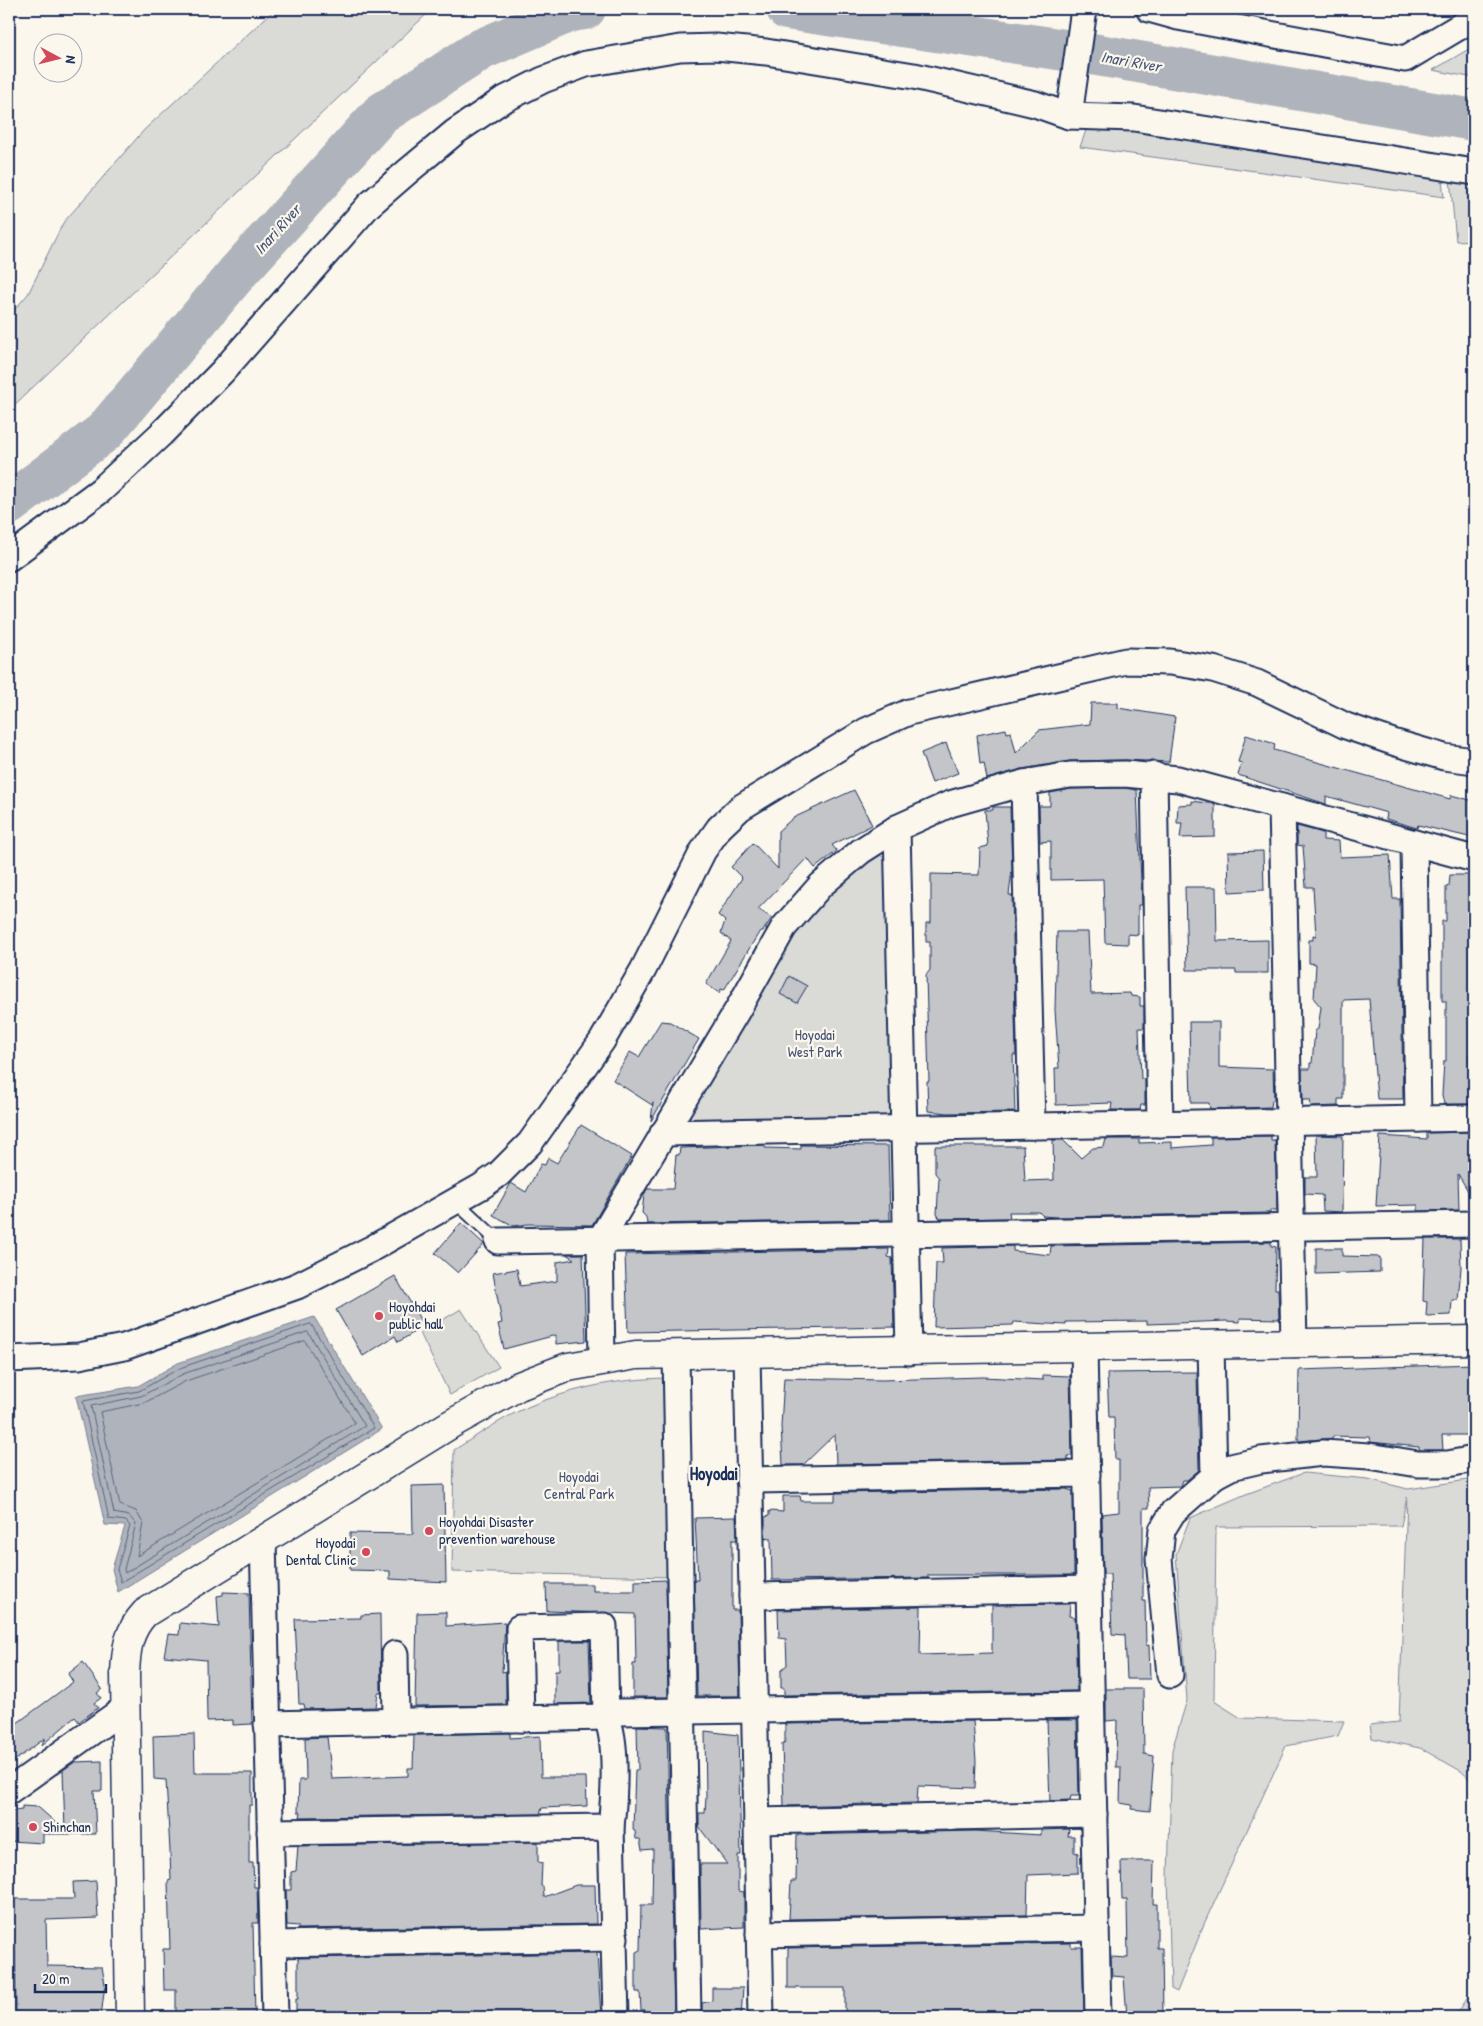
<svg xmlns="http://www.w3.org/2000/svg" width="1483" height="2026" font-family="'Patrick Hand',sans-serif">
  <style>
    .green { fill: #dadad7; stroke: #7a849a }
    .water { fill: #afb3bb; stroke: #747e96 }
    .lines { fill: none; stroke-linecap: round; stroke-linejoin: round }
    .shore { stroke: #566483; stroke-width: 1 }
    .river { stroke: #afb3bb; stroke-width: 42 }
    .building { fill: #c3c5c9; stroke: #1b2f5e }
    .service-casing { stroke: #1b2f5e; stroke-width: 16 }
    .minor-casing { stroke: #1b2f5e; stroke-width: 29 }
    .tertiary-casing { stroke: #1b2f5e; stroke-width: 31 }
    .service { stroke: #fbf7ec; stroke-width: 12 }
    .minor { stroke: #fbf7ec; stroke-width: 25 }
    .tertiary { stroke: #fbf7ec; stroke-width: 28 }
    .poi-dot { fill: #d1495b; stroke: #fbf7ec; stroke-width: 2 }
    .labels { text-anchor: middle; stroke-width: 4.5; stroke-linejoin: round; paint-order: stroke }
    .park-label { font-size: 15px; fill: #415176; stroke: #fbf7ec }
    .poi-label { font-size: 15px; fill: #1b2f5e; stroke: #fbf7ec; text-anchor: start }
    .water-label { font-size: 16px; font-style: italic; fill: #47577a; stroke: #fbf7ec }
    .quarter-label { font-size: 18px; font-weight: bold; fill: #1b2f5e; stroke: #fbf7ec }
  </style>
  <rect width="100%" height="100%" fill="#fbf7ec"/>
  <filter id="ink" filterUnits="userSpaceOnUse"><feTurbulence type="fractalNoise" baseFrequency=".02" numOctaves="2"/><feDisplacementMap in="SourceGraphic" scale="10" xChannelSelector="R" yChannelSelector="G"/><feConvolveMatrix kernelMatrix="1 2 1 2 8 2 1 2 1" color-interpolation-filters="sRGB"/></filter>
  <g filter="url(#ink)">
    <!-- green -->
    <g class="green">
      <path d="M275,9H432L9,410V316L28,294L63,223L144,130Z"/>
      <path d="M1474,46V78L1433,70Z"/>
      <path d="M1088,125L1168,131L1442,180L1444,197L1080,147Z"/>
      <path d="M1450,179L1474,183V240L1456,241Z"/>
      <path d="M877,853L887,860L893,1109L884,1119L694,1122L687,1111L793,933L851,873Z"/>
      <path d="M461,1309L499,1367L450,1395L420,1333Z"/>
      <path d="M667,1378L670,1577L452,1572L454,1450C475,1437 496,1422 519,1411C566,1389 615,1379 667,1378Z"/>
      <path d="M1304,1473L1368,1479L1408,1489L1474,1479V1783L1461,1771L1420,1748L1372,1738L1370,1725L1399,1722L1407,1497L1401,1526L1216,1527L1214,1701L1241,1718L1344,1721L1338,1736L1286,1746L1204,1924L1177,1992L1171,1989L1168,1876L1172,1750L1187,1700L1176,1554L1190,1518L1246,1494Z"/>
      <path d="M1474,1988V2017H1455Z"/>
    </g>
    <!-- water -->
    <path class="water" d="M314,1317L382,1429L118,1592L112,1569L125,1526L105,1525L76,1396L138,1386L178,1363Z"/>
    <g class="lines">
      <!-- shore -->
      <g class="shore">
        <path d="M311,1324L374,1428L121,1582L117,1569L130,1526L126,1521L109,1519L83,1401L139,1391L180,1368Z"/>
        <path d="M308,1332L365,1426L125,1573L124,1569L136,1524L129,1516L114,1513L91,1406L141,1396L183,1374Z"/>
        <path d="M305,1341L355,1423L137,1556L143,1523L136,1511L120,1505L100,1412L144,1403L186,1381Z"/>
      </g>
      <!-- river -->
      <g class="river">
        <path d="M787,9L1092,54L1474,120"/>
        <path d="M9,504L104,432L238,272L381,114L482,49L571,11L585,9"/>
      </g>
    </g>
    <!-- building -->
    <g class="building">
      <path d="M1091,703H1118V708L1175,717L1169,762L1125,760L1070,761L1022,769L987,779L984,763L980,764L977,735L1006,729L1007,733L1011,732L1016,753L1039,730L1090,724Z"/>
      <path d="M1246,735L1275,744L1274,750L1450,799L1451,795L1474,801V819L1469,837L1418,825L1417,828L1386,819L1387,813L1326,796V804L1238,775L1242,763L1238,762Z"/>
      <path d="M946,743L958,773L932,783L921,753Z"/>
      <path d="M1124,788L1137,790L1142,905H1138V935L1128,934V944L1105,943L1103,879L1051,880V841L1040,842L1039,806H1050V793L1071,789Z"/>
      <path d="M854,790L872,825L832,845L837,851L815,868L807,858L758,909L772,918L763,931H760L724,990L721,989L719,993L706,984L731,941L721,933L725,921L718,915L742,878L731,867L753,843L778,869V831L793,818Z"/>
      <path d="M1192,801L1215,804V837L1180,838L1182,823H1177L1178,805L1192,804Z"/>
      <path d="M993,807H1010L1012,870L1009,895H1012L1016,1055H1013L1015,1112L948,1113L928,1111L927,1081H929L926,975L930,970V942H926V923H931V874L979,875L980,848L988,846L985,810H993Z"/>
      <path d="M1297,826L1323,833V840L1339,841L1340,857L1390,855L1393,899H1400L1403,1099H1377L1369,999L1343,1000V1099H1338V1106L1311,1107L1310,1100H1303L1302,1069H1310V1063H1312L1315,1031L1318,1029L1321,1007L1314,999L1316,964L1309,963V940H1313V935L1316,936L1313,887H1306L1303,846L1297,845Z"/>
      <path d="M1263,851L1264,890L1229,892L1228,852Z"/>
      <path d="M1450,875H1470L1474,914V1054H1469L1471,1104H1444L1442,1095L1444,1061H1446V1001H1442V921H1446V887L1449,886Z"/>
      <path d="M1185,887H1216L1217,941L1268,940V973H1236V970H1187Z"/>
      <path d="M1057,932H1088L1091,994L1130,993L1131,996L1140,997V1006H1144V1028H1139L1141,1079H1145V1105H1141L1140,1110H1111L1112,1103L1056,1105L1055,1068H1059L1055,1010Z"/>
      <path d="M789,976L807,986L797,1003L780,994Z"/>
      <path d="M661,1021L670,1022L699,1039L651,1121L653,1102L652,1105L613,1080L630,1052L639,1057Z"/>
      <path d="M1189,1022H1219V1067L1273,1069L1274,1100H1272L1271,1107L1210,1109L1209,1103H1191Z"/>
      <path d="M581,1125L632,1156L592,1225L528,1224L514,1226L493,1215L511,1183L526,1192L541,1164L545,1165L548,1158L557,1163Z"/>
      <path d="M1474,1132V1201L1458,1174L1459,1210L1418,1211V1205L1376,1206L1380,1136L1427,1139V1133Z"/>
      <path d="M1316,1135L1343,1136L1342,1212L1323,1211L1322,1195L1305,1194V1177H1317Z"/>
      <path d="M1271,1136V1140H1275L1277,1210H1270V1213L1055,1217L1043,1216L1039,1212H1009L1010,1218L940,1219L937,1214L939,1178L935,1173V1146H1023L1025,1181L1054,1180L1053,1140H1063L1081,1158L1093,1148L1104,1147L1106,1139H1139V1143L1172,1142V1148L1211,1145V1137Z"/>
      <path d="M765,1145V1148L801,1149V1145L888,1146L890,1220L647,1224L646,1217L642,1213L644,1195L647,1189H673L676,1155H679L680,1148Z"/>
      <path d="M461,1223L484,1244L458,1273L435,1253Z"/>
      <path d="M1425,1239H1460L1461,1268L1458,1300H1452L1451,1315L1426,1316L1427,1302L1423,1301Z"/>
      <path d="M1271,1242V1246L1276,1247L1275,1289H1278L1279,1319L1240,1318V1322L1226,1321L1177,1323L1147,1324V1321L1066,1322V1325L1014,1322L1013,1325L934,1327L936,1263H943L942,1248L1013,1246V1251L1050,1255L1051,1246Z"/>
      <path d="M1316,1248H1342V1256L1380,1257V1272L1316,1274Z"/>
      <path d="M889,1249L888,1257L892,1258L894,1327L628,1332L625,1254Z"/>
      <path d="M566,1254H583L586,1341L556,1344V1335L504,1349L498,1324L502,1323L493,1273L517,1269L520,1286L557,1281V1262L574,1259Z"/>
      <path d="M395,1276L421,1321L410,1327L413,1333L398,1342L395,1336L363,1356L336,1310Z"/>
      <path d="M1474,1364V1435H1442L1443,1450H1419V1447L1370,1442L1369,1437L1333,1436V1438L1298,1441L1299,1370Z"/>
      <path d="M1197,1372L1199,1470L1187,1480H1183L1181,1486L1148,1487L1149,1508H1143V1601H1145L1146,1646L1149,1645L1150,1679H1127L1125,1635L1112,1634L1110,1574H1103L1102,1514L1119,1512V1460H1115L1114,1417H1109L1107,1373Z"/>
      <path d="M1043,1375L1070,1376L1072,1456H1068V1460L836,1464L835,1434L803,1465H783L781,1426L784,1378L882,1380L983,1377L1043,1380Z"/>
      <path d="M444,1485L446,1582L390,1579V1571L350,1570V1533L413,1534L412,1486Z"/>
      <path d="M1066,1489L1073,1491L1074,1574L1073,1575H928V1578L772,1580L771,1538L765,1539V1517L769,1516V1511L783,1512V1496H800L801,1501H835V1494L837,1493Z"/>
      <path d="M736,1517L737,1540H732V1610H738L740,1696H697L694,1580H698L695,1518Z"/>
      <path d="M666,1580L668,1697H633V1664H636L635,1614L547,1611L546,1584H593V1591H635V1581Z"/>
      <path d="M223,1592L249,1593L252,1724L233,1725V1720L207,1721L206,1660L164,1656L168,1634L179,1635L180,1623L219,1627L217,1596L223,1595Z"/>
      <path d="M1070,1604L1069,1616L1075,1617L1077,1691L784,1695V1688H781V1670L787,1665L786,1639L779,1638L778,1610L921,1607L920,1655L992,1653V1605Z"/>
      <path d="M446,1612V1626L505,1622L502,1672L506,1671V1705L415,1706L417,1613Z"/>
      <path d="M380,1614L381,1693H378L376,1707L305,1709L304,1704H299L295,1619L361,1618V1615Z"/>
      <path d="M559,1641H589L591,1703L555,1704V1671H559Z"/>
      <path d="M83,1662L102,1689L97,1693L101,1698L94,1703L98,1708L79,1722L75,1717L41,1746L45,1738L9,1765V1729L73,1682L68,1674Z"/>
      <path d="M1106,1689H1143L1144,1754L1154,1756L1150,1811L1131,1809L1132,1805L1120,1803L1121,1767H1116L1117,1720L1106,1721Z"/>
      <path d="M1047,1720H1077L1079,1796H1071L1070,1800L1050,1801Z"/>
      <path d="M973,1721L976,1761L975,1788L918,1786L917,1803L784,1806L782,1744L785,1742V1724Z"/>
      <path d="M637,1726L667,1727L674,2017H644L645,2010H641L640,1992H636V1952L640,1950L641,1905H652L653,1849L642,1850L640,1839H636L635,1831L633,1830L635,1770H638Z"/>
      <path d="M705,1731L738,1735L741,1855H738V1891L744,1892V1927L701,1929L700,1864H727L699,1827V1813H705L706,1796Z"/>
      <path d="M510,1733V1738L540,1736L541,1777H586L587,1806L542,1808L540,1814L300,1817L301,1812H298L299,1780H306L305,1738L327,1737L332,1779L408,1776V1768H413L414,1735Z"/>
      <path d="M194,1734L195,1773H252V1805H249V1863H253L254,1887H257L258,1923H253L255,2017H176V1990H164L163,1949H170L168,1881L171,1880L170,1851L166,1780L154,1779L153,1736Z"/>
      <path d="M102,1761V1791H94L96,1834H43V1843L9,1841V1818L12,1811L22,1810V1806L38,1807L65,1831L63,1770L75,1762Z"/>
      <path d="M1069,1829L1068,1836H1074V1852L1078,1853V1873L1028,1875L1027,1915L789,1919L791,1881H796L797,1835L975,1831L1041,1835V1830Z"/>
      <path d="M538,1842V1862L542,1863L541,1886H543L544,1897L576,1885H595L596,1924L298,1929V1926L287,1925L286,1890H291V1872L296,1871L298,1846Z"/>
      <path d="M1121,1861H1154L1153,1904H1157V1948H1162L1163,2017H1127L1124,1977L1112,1976L1111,1957L1128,1958L1127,1900H1122Z"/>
      <path d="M96,1881L98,1918L46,1920L47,1966L102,1967L105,1984L101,2017H16L15,1945H12L11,1941L12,1899H74L73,1882Z"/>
      <path d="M1071,1943V1947H1082L1084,2017H845V1988H788V1948Z"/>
      <path d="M597,1953L601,2017H296V1999H298V1958Z"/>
      <path d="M712,1988H743L741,2017H702V2003L712,2001Z"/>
    </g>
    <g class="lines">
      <defs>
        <path id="service" d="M455,1201L498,1241"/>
        <g id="minor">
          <path d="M1149,9L1178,17L1405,59L1474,18"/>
          <path d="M1069,116L1084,9"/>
          <path d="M9,558L101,490L161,434L222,372L369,205L407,172L455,132L501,101L543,80L586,64L680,48L716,47L766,52L914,76L1035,104L1069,116L1134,118L1474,172"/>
          <path d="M1154,775L1160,1124"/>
          <path d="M1024,783L1032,1126"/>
          <path d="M1282,807L1294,1344"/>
          <path d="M897,828L909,1352"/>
          <path d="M1414,843L1418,1119"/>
          <path d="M663,1133L1474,1118"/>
          <path d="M498,1241L1474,1224"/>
          <path d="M1211,1346L1214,1476"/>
          <path d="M1084,1348L1098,2017"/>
          <path d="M676,1354L688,2017"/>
          <path d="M747,1354L761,2017"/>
          <path d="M9,1359L79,1356L124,1347L297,1286L371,1249L482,1186L499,1174L530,1143L602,1041L643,970L703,851L719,828L740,808L866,731L909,712L1126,661L1170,662L1213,669L1257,683L1346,726L1396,743L1444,757L1474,761"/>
          <path d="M602,1360L600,1240L738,1009L784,927L821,885L861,851L897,828L950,804L1024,783L1070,775L1125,774L1178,779L1474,859"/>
          <path d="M749,1480L1087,1474"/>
          <path d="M263,1539L275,2017"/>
          <path d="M752,1596L1089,1589"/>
          <path d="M395,1654L396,1721"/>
          <path d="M1170,1675L1159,1559L1162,1530L1173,1512L1214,1476L1231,1467L1261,1460L1323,1453L1369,1456L1418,1464H1448L1474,1459"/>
          <path d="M521,1719L519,1628L604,1626L606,1717C618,1740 614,1800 611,1827L616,2017"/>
          <path d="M267,1724L606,1717L619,1712L1091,1705"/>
          <path d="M9,1791L125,1708"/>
          <path d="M757,1821L1094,1814"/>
          <path d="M270,1832L611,1827"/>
          <path d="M759,1934L1096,1928"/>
          <path d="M273,1944L615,1938"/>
        </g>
        <path id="tertiary" d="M130,2017L125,1674C126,1649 128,1631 145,1613L451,1424L519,1386L568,1367L636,1355L1474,1340"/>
      </defs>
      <!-- service casing -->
      <use href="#service" class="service-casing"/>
      <!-- minor casing -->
      <use href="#minor" class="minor-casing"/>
      <!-- tertiary casing -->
      <use href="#tertiary" class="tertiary-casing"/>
      <!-- service -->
      <use href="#service" class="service"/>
      <!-- minor -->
      <use href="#minor" class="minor"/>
      <!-- tertiary -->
      <use href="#tertiary" class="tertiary"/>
    </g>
  </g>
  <!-- markers -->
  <g class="poi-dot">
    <circle cx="379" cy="1316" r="5"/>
    <circle cx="429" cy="1531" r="5"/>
    <circle cx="366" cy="1552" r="5"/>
    <circle cx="33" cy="1827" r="5"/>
  </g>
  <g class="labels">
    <!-- park labels -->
    <g class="park-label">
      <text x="815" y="1040">Hoyodai<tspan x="815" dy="17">West Park</tspan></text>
      <text x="579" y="1482">Hoyodai<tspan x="579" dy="17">Central Park</tspan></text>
    </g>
    <!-- poi labels -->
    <g class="poi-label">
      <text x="389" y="1312">Hoyohdai<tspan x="389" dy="17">public hall</tspan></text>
      <text x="439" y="1527">Hoyohdai Disaster<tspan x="439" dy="17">prevention warehouse</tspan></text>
      <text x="356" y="1548" text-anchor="end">Hoyodai<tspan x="356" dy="17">Dental Clinic</tspan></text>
      <text x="43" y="1832">Shinchan</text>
    </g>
    <!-- water labels -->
    <g class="water-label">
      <text transform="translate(1131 61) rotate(10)" y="6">Inari River</text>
      <text transform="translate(277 229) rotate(-48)" y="6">Inari River</text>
    </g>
    <!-- quarter labels -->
    <g class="quarter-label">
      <text x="714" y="1480">Hoyodai</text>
    </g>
  </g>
  <!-- margin -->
  <rect width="1483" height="2026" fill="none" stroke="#fbf7ec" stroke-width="30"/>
  <rect x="15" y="15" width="1453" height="1996" fill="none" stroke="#1b2f5e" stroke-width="2" filter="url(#ink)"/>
  <!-- north arrow -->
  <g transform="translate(58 58) rotate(97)"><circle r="24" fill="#fbf7ec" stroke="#a1a7b3"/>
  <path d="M0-4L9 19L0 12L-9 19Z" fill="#d1495b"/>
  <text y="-8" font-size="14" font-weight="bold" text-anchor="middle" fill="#1b2f5e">N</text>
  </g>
  <!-- scale -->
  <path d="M35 1984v8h71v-8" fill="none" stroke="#1b2f5e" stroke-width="2.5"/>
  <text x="42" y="1984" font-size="15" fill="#1b2f5e" stroke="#fbf7ec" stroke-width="4" paint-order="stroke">20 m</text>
</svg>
